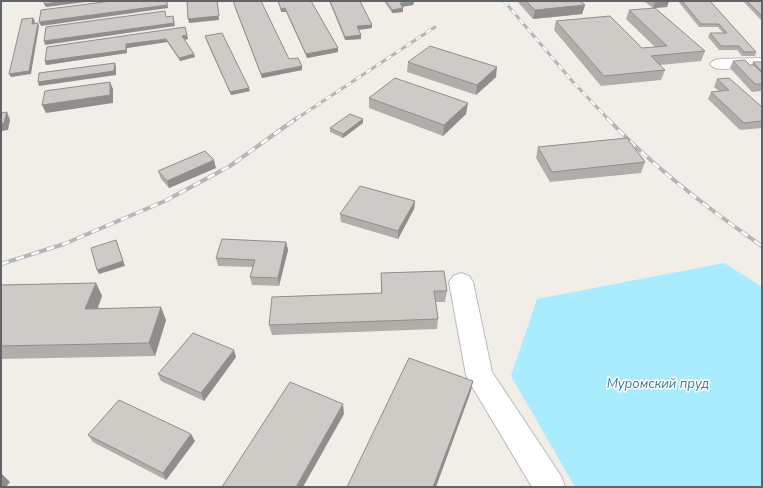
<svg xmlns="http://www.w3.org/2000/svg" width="763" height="488" font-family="'Nunito Sans',sans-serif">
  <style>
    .water { fill: #a9ecff }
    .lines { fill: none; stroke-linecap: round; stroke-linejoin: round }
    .minor-casing { stroke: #b7bbbe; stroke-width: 2 }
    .minor { fill: #fff; fill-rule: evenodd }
    .rail-far1-casing { stroke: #b4b5b6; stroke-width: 3 }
    .rail-casing { stroke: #b4b5b6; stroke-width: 4 }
    .rail-far1 { stroke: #fff; stroke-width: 2; stroke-dasharray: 6; stroke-linecap: butt }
    .rail { stroke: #fff; stroke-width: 2.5; stroke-dasharray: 8; stroke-linecap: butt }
    .wall { fill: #b1aeaa }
    .shaded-wall { fill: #908d8b }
    .building { fill: #cecac6; stroke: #908d8b }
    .labels { text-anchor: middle; stroke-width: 3; stroke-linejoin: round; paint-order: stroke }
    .near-water-label { font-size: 13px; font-style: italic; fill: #377d9c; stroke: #fff }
  </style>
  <rect width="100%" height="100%" fill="#f1ede7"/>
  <!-- water -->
  <path class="water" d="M724,263L762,287V487H575L511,376L537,299Z"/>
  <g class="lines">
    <defs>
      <g id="minor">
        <path d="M762,58V68L718,69L713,67L710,64L713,61L718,59Z"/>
        <path d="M461,273L469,276L473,282L492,372L561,476L565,487H532L470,383L466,375L449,282L453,276Z"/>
      </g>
    </defs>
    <!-- minor casing -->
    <use href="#minor" class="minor-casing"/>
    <!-- minor -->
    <use href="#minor" class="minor"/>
    <defs>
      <g id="rail-far1">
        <path d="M504,1L573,82L608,119"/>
        <path d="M296,119L435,27"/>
      </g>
      <g id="rail">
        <path d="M607,118C653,167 707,208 762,246"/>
        <path d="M1,264L64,244L165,201L230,166L297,118"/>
      </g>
    </defs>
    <!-- rail-far1 casing -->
    <use href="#rail-far1" class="rail-far1-casing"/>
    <!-- rail casing -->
    <use href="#rail" class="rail-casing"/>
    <!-- rail-far1 -->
    <use href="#rail-far1" class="rail-far1"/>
    <!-- rail -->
    <use href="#rail" class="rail"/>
  </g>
  <!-- wall -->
  <g class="wall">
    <path d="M234,1L289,59L302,66V70L262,78L235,8Z"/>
    <path d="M278,1H311L338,48V52L307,58L286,12H281Z"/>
    <path d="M329,1H360L372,25V28L358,30L361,35V39L345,40Z"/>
    <path d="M384,1H413L414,2L413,5L402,7L403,12L392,13Z"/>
    <path d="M517,1H580L585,5L582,14L533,19Z"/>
    <path d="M644,1H669L667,7L653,8Z"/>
    <path d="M678,1H710L756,52L755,56H742L737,50H719L708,37L710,33H723L718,27H699Z"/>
    <path d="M743,1H761L762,2V21Z"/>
    <path d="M629,10L705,51L701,61L660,65L665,70L661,80L601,86L554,30L556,21L642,48L655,47L626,19Z"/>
    <path d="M185,27L188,39L184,40L195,57L180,61L167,42L127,48V53L46,65L45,61Z"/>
    <path d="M205,36L250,91L231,95L206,40Z"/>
    <path d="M733,61L750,65H752L753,62H762V91L752,92L730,68Z"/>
    <path d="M408,62L496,77L476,95L407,72Z"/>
    <path d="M717,79L762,107V128L740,130L708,99L711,92L719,91L714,87Z"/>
    <path d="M369,98L466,114L443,136L369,108Z"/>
    <path d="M363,119V123L343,138L330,132V128Z"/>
    <path d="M538,147L645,162L641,173L550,182L536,158Z"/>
    <path d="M216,168L169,188L161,179L158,171Z"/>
    <path d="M415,201L414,209L398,239L341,222L340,214Z"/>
    <path d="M286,242L288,250L279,286L252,285L250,277L253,267L218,266L216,258Z"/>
    <path d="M381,273L447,291L445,302H436L438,319L437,329L272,335L269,325L381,293Z"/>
    <path d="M96,283L102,296L98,308L166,320L155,356L1,359V285Z"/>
    <path d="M236,357L204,401L161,381L158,374Z"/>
    <path d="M88,435L195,441L166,480L93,442Z"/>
  </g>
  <!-- shaded-wall -->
  <g class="shaded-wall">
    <path d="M66,1H94L46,7L44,4Z"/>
    <path d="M167,1L168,8L41,26L39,22Z"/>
    <path d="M217,1L219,20L189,23L188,19Z"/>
    <path d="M662,1H669L667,7L653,8L655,2Z"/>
    <path d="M414,2L413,5L400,7V3Z"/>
    <path d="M585,5L582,14L533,19L535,10Z"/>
    <path d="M285,8L286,12H281V9Z"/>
    <path d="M403,8V12L392,13V10Z"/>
    <path d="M173,16L175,26L45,45L44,41Z"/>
    <path d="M33,18L35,21L33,27L32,24Z"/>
    <path d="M38,23L39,26L31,74L11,77L9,74Z"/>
    <path d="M372,25V28L357,30V26Z"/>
    <path d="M187,35L188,39L183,40L182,36Z"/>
    <path d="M361,35V39L345,40V37Z"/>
    <path d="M166,39L167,42L127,48V53L46,65L45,61L126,44Z"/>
    <path d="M338,48V52L307,58L306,54Z"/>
    <path d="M194,54L195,57L180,61L179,58Z"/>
    <path d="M115,63L116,67V75L39,86L38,82Z"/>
    <path d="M302,66V70L262,78L261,74Z"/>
    <path d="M497,67L496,77L476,95L477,85Z"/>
    <path d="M110,82L113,89V103L46,113L42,105Z"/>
    <path d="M249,88L250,91L231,95L230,92Z"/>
    <path d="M468,103L466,114L443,136L444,125Z"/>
    <path d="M7,112L10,120L8,130L1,131V123Z"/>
    <path d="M363,119V123L343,138V134Z"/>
    <path d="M214,160L216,168L169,188L167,181Z"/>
    <path d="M415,201L414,209L398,239V231Z"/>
    <path d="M116,240L125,266L99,274L97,270Z"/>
    <path d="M286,242L288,250L279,286L278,278Z"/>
    <path d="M96,283L102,296L92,322L85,309Z"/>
    <path d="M161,307L166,320L155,356L149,343Z"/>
    <path d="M234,350L236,357L204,401L201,393Z"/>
    <path d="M473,381L471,391L436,487H433Z"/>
    <path d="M343,404L344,414L303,487H296Z"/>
    <path d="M191,434L195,441L166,480L163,473Z"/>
    <path d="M1,473L10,482L6,487H1Z"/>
  </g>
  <!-- building -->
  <g class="building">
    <path d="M45,1H66L44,4Z"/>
    <path d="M111,1H167V5L39,22L41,10Z"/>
    <path d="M187,1H217L219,16L188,19Z"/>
    <path d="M234,1H261L289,59L298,58L302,66L261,74L234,4Z"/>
    <path d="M278,1H311L338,48L306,54L285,8L281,9Z"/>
    <path d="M330,1H360L372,25L357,26L361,35L345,37Z"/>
    <path d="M386,1H413L414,2L400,3L403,8L392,10Z"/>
    <path d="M526,1H580L585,5L535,10Z"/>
    <path d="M682,1H710L756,52H744L739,46H721L710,33H727L719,24H701Z"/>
    <path d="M747,1H761L762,2V16Z"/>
    <path d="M655,8L705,51L651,56L665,70L604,76L556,21L610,16L642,48L667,46L629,10Z"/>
    <path d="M165,11L166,17L173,16L174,23L44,41L46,27Z"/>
    <path d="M33,18L32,24L38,23L29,71L9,74L22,19Z"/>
    <path d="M185,27L187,35L182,36L194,54L179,58L166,39L126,44V50L45,61L47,47Z"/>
    <path d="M222,33L249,88L230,92L205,36Z"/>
    <path d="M430,46L497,67L477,85L408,62Z"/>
    <path d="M745,60L750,65H754L762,73V84H755L733,61Z"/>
    <path d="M753,62H762V72Z"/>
    <path d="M115,63L114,71L38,82L39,73Z"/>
    <path d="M395,78L468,103L444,125L369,98Z"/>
    <path d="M729,78L762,107V121L744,123L711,92L729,90L717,79Z"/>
    <path d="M110,82V95L42,105L45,91Z"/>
    <path d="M7,112L4,123H1V113Z"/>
    <path d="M350,114L363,119L343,134L330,128Z"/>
    <path d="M627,138L645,162L552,172L538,147Z"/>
    <path d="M205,151L214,160L167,181L158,171Z"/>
    <path d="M360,186L415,201L398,231L340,214Z"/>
    <path d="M222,239L286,242L278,278L250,277L255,260L216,258Z"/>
    <path d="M116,240L123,261L97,270L91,248Z"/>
    <path d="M444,271L447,291H434L438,319L269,325L272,297L382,293L381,273Z"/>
    <path d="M96,283L85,309L161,307L149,343L1,346V285Z"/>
    <path d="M193,333L234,350L201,393L158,374Z"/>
    <path d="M409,358L473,381L433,487H347Z"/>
    <path d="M290,382L343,404L296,487H222Z"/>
    <path d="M119,400L191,434L163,473L88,435Z"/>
  </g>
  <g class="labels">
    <!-- near-water labels -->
    <g class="near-water-label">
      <text x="658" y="388">Муромский пруд</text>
    </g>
  </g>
  <!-- border -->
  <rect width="763" height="488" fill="none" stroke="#5e6568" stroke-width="4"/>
</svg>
